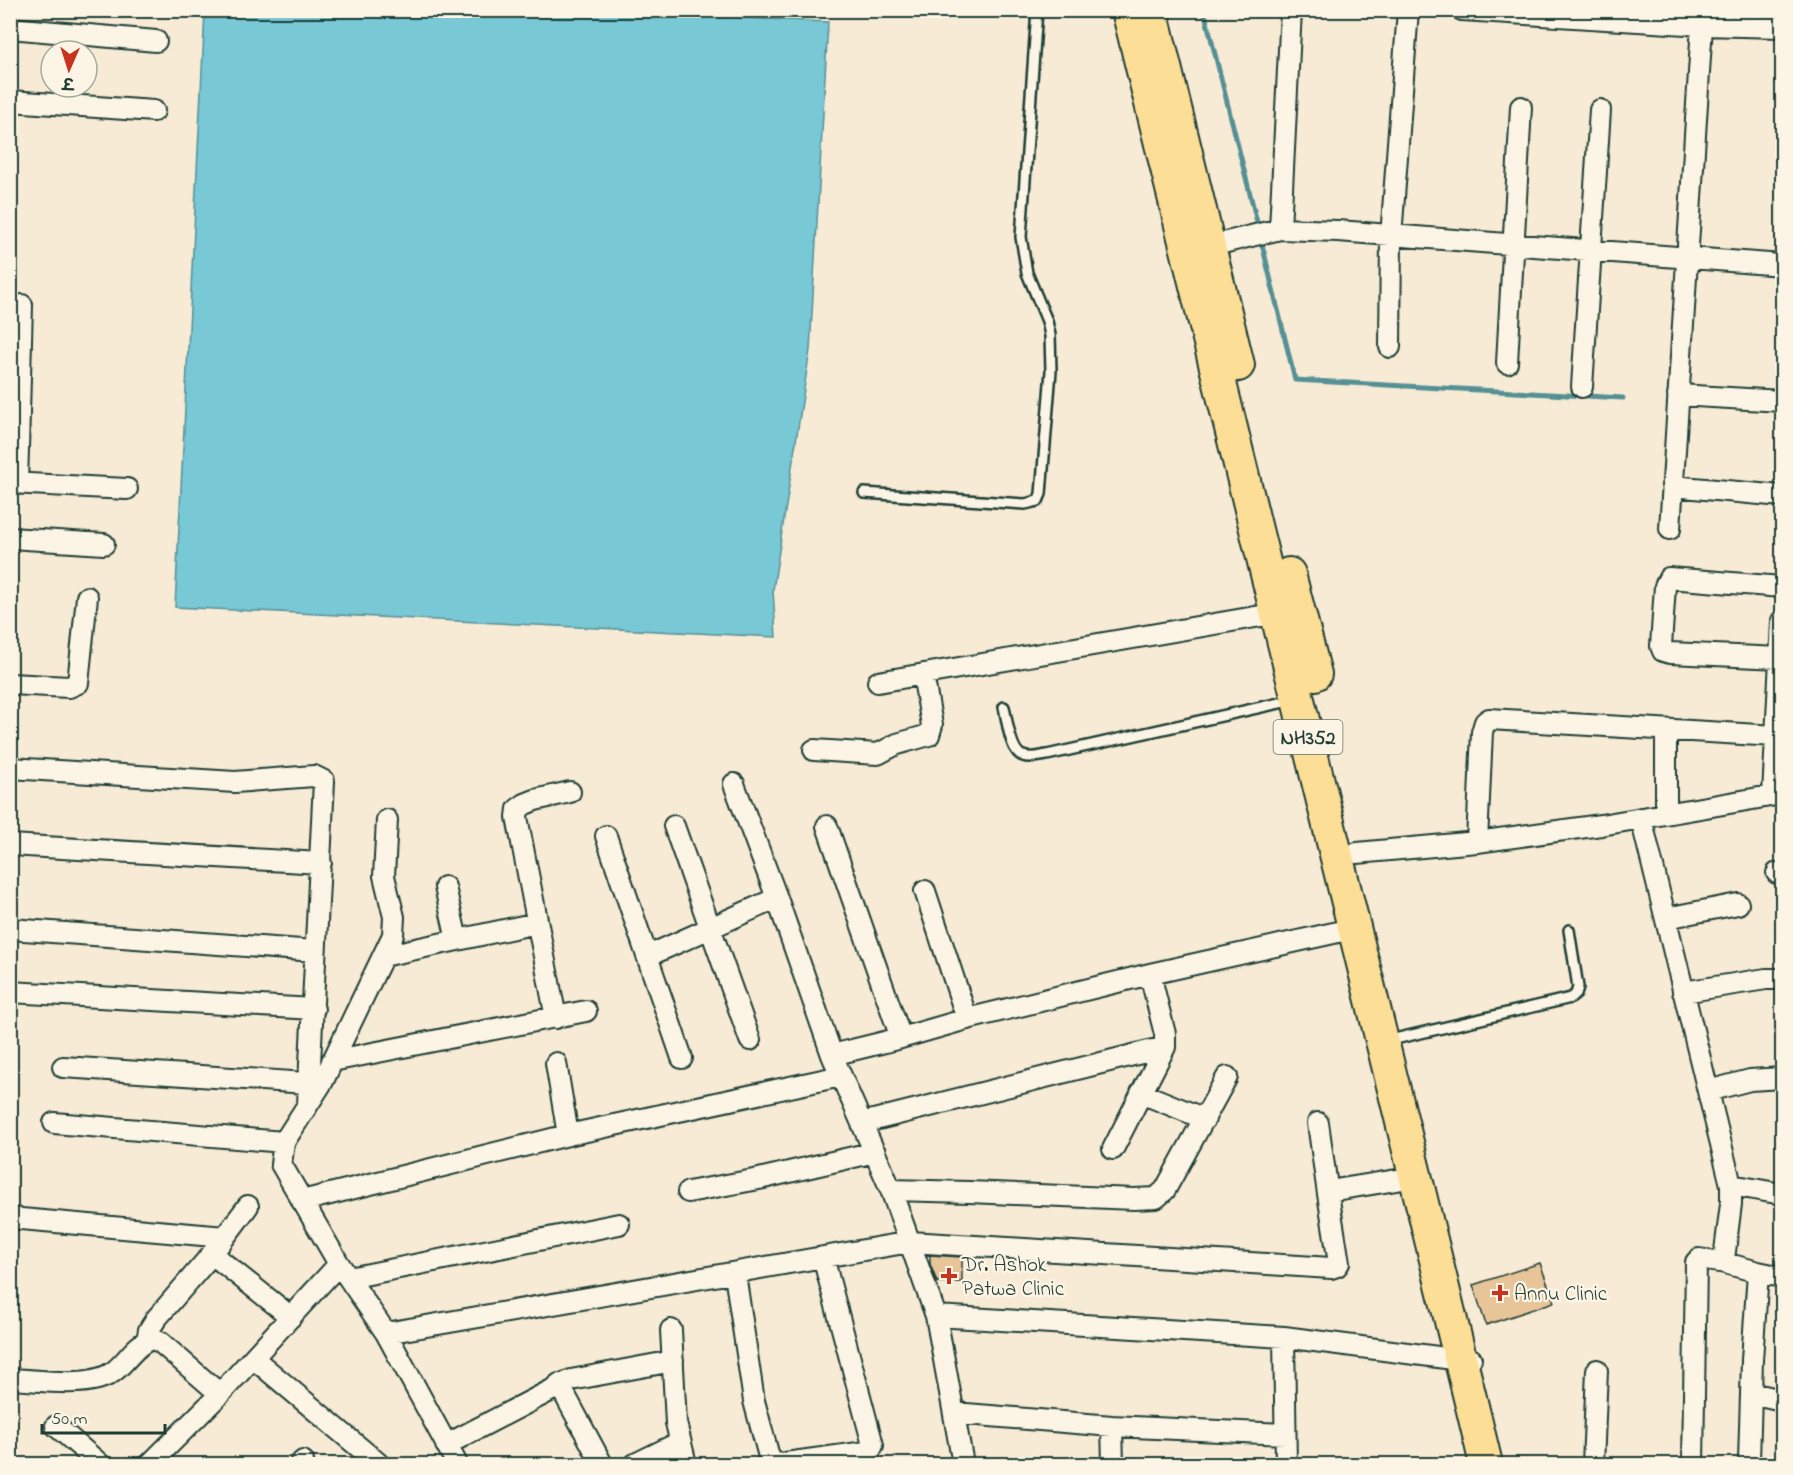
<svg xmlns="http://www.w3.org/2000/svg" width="1793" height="1475" font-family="'Indie Flower','Playpen Sans Deva',sans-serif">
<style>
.water{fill:#78c8d5;stroke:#549095;stroke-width:1.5}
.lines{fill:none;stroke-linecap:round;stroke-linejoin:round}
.stream{stroke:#549095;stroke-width:5}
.building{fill:#e8c599;stroke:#1f3d34;stroke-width:1.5}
.service-casing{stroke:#1f3d34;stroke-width:14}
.minor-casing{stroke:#1f3d34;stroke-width:24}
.trunk-casing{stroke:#1f3d34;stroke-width:36}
.service{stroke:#fcf5e5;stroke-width:9}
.minor{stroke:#fcf5e5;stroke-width:20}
.trunk{stroke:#fdde96;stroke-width:32}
.poi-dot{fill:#c8321e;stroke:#fcf5e5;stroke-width:2}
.labels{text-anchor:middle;stroke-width:4.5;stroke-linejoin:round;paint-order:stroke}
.shield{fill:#fcf5e5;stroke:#617469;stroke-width:1.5}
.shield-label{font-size:20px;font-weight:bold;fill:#1f3d34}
.poi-label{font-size:21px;fill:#1f3d34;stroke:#fcf5e5;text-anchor:start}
</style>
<rect width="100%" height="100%" fill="#f8ebd6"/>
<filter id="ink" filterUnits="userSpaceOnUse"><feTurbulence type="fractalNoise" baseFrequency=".0167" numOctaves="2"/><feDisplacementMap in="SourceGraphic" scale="12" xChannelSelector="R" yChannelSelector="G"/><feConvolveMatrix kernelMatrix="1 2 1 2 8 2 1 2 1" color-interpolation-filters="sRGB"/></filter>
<g filter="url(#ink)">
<path class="water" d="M602,11L828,22L810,350L773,590L776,637L175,607L205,11Z"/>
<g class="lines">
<path class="stream" d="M1204,10L1259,230
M1262,244L1295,380L1623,398"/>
</g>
<path class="building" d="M930,1255L962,1257V1282H937L930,1264Z
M1540,1263L1554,1302L1486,1325L1473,1285Z"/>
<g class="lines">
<defs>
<path id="service" d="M864,493L1025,504L1038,501L1041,494L1051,371L1050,335L1047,321L1027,273L1021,237L1037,10
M1004,707C1007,719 1010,752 1023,756C1030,759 1040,756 1047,755L1293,700
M1399,1038L1571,998L1576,994L1578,987L1569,930"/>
<path id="minor" d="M1462,10L1702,25L1782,27
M10,28L156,41
M10,101L154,111
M1280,229L1291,10
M1198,249L1280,229L1338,231L1782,265
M1390,347L1391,237L1408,10
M1507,363L1521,107
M1582,387L1600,110
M1678,395L1782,401
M10,483L127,489
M17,484L22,305
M1672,486L1782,496
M1670,529L1702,25
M10,538L104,544
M1780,658L1670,653L1663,651L1661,646L1665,586L1669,578L1782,587
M878,682L1278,613
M10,684L69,687L78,683L87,597
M814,750L878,754L897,744L929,735L932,725L923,674
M10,768L235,782L314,776L324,781L308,1104
M734,784L777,898L832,1055L891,1190L936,1316L963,1464
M1773,795L1782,621
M1666,813V730
M1641,818L1731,1185V1204L1724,1259L1719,1262L1699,1259L1696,1262L1693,1464
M387,820L384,876L394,917L393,935L323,1081L284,1142L281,1164L339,1264L386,1333L457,1464
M674,826L750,1040
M827,826L901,1038
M606,836L682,1058
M1477,842L1482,732L1485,722L1489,719L1776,736
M10,845L321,863
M1357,853L1477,842L1601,825L1782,794
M1777,873L1782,874
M445,887L457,940
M925,891L967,1019
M1666,918L1738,904
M10,929L315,951
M383,956L537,923
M648,956L777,898
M10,992L314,1009
M1683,992L1766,979H1782
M556,1018L517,817L518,809L525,804L535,800L570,792
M832,1055L901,1038L967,1019L1150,974L1356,928
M332,1061L586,1011
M556,1063L568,1135
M63,1067L307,1083
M1708,1091L1750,1080L1782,1078
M1141,1093L1205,1119
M54,1123L284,1142
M862,1123L1165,1047
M1318,1123L1328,1194
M1113,1149L1165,1047V1034L1150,974
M1731,1185L1782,1194
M891,1190L969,1192L1134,1199L1156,1198L1165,1190L1227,1077
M688,1192L759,1179L875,1152
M302,1201L568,1135L841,1076
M10,1218L225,1237
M212,1254L291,1317
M1721,1262L1758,1272L1782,1277
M735,1274L754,1401L771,1464
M349,1278L619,1224
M936,1316L1284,1337L1461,1360L1471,1359
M671,1330L676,1423L686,1464
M386,1333L910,1242L1331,1268L1337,1266L1339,1263L1328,1194L1335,1190L1415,1177
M1284,1337L1286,1464
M147,1340L149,1330L156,1319L212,1254L248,1206
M253,1358L379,1464
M10,1379C38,1380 90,1389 113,1372C126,1363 136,1343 152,1339L160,1342L220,1394
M559,1384L602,1464
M1751,1393L1782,1400
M954,1413L1112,1426L1285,1434
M56,1426L100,1464
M1112,1426L1113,1464
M446,1445L571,1380L673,1361
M1749,1461L1752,1360L1758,1272
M150,1464L220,1394L339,1264
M300,1464L303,1461
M635,1464L680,1442
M778,1464L866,1452L871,1449L873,1445L823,1257
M1593,1464L1597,1370"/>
<path id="trunk" d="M1128,10C1248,495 1369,979 1486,1464
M1151,10L1238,365
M1289,574L1315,674"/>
</defs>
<use href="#service" class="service-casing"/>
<use href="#minor" class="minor-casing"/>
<use href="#trunk" class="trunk-casing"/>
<use href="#service" class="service"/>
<use href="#minor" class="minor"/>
<use href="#trunk" class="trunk"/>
</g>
</g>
<g class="poi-dot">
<path d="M946 1267h6v6h6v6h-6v6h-6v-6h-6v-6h6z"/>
<path d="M1497 1284h6v6h6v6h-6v6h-6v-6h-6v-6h6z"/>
</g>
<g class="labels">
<rect class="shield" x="1273.5" y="720" width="69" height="34" rx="4.5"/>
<g class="shield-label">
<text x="1308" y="744">NH352</text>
</g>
<g class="poi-label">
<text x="962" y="1271">Dr. Ashok<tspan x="962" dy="24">Patwa Clinic</tspan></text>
<text x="1514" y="1300">Annu Clinic</text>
</g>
</g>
<rect width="1793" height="1475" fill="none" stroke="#fcf5e5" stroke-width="36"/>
<rect x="18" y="18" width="1757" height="1439" fill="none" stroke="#1f3d34" stroke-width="2" filter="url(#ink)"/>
<g transform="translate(69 69) rotate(183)"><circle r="28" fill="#fcf5e5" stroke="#a4ab9e" stroke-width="1.5"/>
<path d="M0-4.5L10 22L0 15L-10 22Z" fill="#c8321e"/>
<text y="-9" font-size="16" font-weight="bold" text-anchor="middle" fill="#1f3d34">उ</text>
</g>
<path d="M42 1424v9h123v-9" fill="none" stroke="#1f3d34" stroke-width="3"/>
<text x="51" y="1424" font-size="18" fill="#1f3d34" stroke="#fcf5e5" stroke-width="4.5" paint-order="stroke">50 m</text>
</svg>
